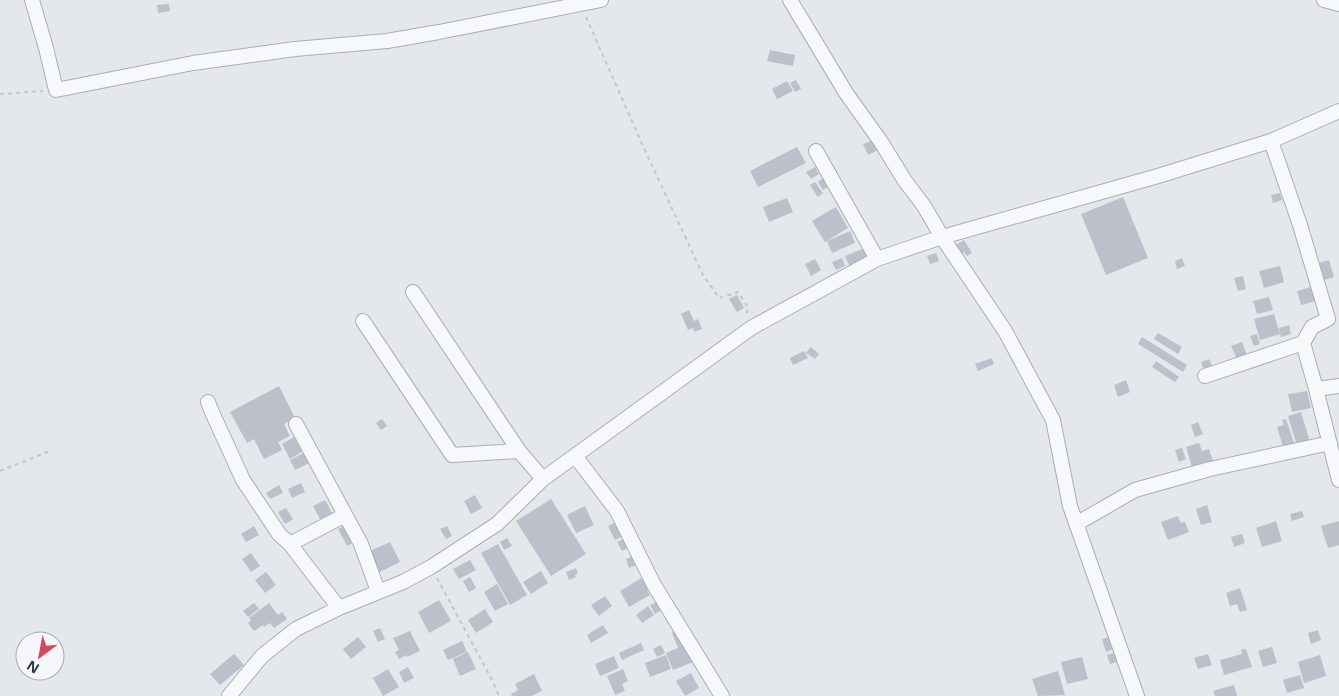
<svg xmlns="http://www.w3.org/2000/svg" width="1339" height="696" font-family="'Open Sans',sans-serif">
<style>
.building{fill:#bbc0ca}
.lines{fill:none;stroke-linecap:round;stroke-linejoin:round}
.minor-casing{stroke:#a9aeb7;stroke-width:16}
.path{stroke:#c2c5cb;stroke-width:2;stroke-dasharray:4 4;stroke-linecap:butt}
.minor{stroke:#f7f8fa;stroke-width:14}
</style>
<rect width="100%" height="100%" fill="#e4e7ec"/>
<path class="building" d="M169,4L170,11L158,13L157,5Z
M770,50L795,55L793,66L767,61Z
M796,80L801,89L795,92L790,83Z
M787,81L793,91L777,99L772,89Z
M873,140L878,150L868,155L863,144Z
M797,147L806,163L758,187L750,171Z
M815,167L819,174L811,179L806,172Z
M826,176L831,185L823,190L818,182Z
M815,182L823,193L818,197L810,185Z
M1280,193L1282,200L1273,203L1271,195Z
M1123,197L1148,258L1106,275L1081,214Z
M787,198L793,212L769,222L763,207Z
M836,207L848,228L825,242L812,221Z
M850,231L855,243L832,253L827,241Z
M964,240L972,253L967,256L964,252L961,254L956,245Z
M865,248L869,259L850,267L845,256Z
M936,253L939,261L930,264L927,256Z
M842,258L845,266L836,270L832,262Z
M1182,258L1185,266L1177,269L1175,261Z
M815,259L821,270L811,276L805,264Z
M1329,260L1334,277L1324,280L1319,263Z
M1280,266L1284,282L1264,288L1259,271Z
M1243,276L1246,289L1238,291L1234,278Z
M1311,287L1315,301L1301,305L1297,291Z
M737,295L744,308L737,312L729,299Z
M1269,297L1273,310L1257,314L1253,301Z
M689,310L694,321L698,319L702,329L694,332L693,328L688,330L681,314Z
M1274,314L1280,334L1260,340L1254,319Z
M1289,325L1291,334L1281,337L1279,328Z
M1158,333L1182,347L1178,354L1154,339Z
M1257,334L1260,344L1254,346L1250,336Z
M1142,337L1187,365L1183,372L1138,344Z
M1242,342L1247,355L1237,359L1231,346Z
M811,347L819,354L815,359L806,353Z
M804,351L808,358L793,365L790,358Z
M992,358L994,364L978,371L975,364Z
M1209,359L1214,370L1205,373L1201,362Z
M1156,361L1179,377L1175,382L1152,367Z
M1126,380L1130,392L1118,397L1114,385Z
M279,386L295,418L284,424L290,436L278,442L282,450L264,459L254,439L247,443L230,412Z
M1307,391L1311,408L1292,412L1288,394Z
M1301,412L1310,442L1297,446L1288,416Z
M382,419L387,426L381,430L376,423Z
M1286,419L1295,446L1284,450L1277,427L1284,425L1282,420Z
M1198,422L1203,434L1195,437L1191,425Z
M294,437L302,452L290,459L282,444Z
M1199,443L1202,451L1209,449L1213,461L1192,467L1186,447Z
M1182,448L1186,459L1179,462L1175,450Z
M304,453L309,463L295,470L290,460Z
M301,483L305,492L292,498L288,489Z
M279,485L283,493L270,499L266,493Z
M475,495L482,508L471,514L464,501Z
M551,499L586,554L551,576L516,521Z
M325,500L332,513L320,519L313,506Z
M1207,505L1212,522L1201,525L1196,509Z
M585,506L594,525L576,533L567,515Z
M286,508L293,519L285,524L278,512Z
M1302,511L1304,517L1292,521L1290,514Z
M1178,516L1181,523L1185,522L1189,532L1168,540L1161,522Z
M1276,521L1282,541L1262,547L1256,528Z
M1339,521V545L1328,548L1321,526Z
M616,522L623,536L615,540L608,526Z
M347,524L356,541L347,546L338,529Z
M254,526L259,535L246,542L241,534Z
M447,526L452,536L446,539L440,529Z
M1242,534L1245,543L1234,547L1231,537Z
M507,538L512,546L504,550L500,542Z
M625,538L630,547L622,551L617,542Z
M390,542L400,562L378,573L368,552Z
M498,544L527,595L510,605L481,553Z
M251,553L260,566L251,572L242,559Z
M635,555L639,564L629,568L626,559Z
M470,560L476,570L459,579L453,569Z
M576,568L578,573L575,575L576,577L569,580L566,572Z
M541,571L548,583L531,594L523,582Z
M266,572L276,585L265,593L255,580Z
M645,576L652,588L647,591L650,595L629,607L620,591Z
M470,577L476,588L469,592L463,581Z
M497,584L508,604L495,611L484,592Z
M1240,588L1247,610L1240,612L1237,604L1230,606L1226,593Z
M605,596L612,606L599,616L591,605Z
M439,600L451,621L429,633L418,612Z
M656,602L661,610L655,614L650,605Z
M254,603L259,609L248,617L243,611Z
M269,603L278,615L282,612L287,619L274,628L270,623L264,627L263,625L254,631L248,623L251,620L249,618Z
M648,606L654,615L642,623L636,615Z
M485,609L493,622L476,633L468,620Z
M603,625L608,633L591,643L587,635Z
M380,628L385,639L378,642L373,631Z
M678,629L693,662L673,670L666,653L678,648L672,633Z
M1318,630L1321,640L1311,644L1308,633Z
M410,631L420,651L407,657V655L399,659L395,652L399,650L393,638Z
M358,637L366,647L351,659L343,649Z
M1109,637L1113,649L1106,652L1102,639Z
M462,641L467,652L448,660L443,650Z
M641,643L644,650L622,660L619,653Z
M661,645L665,653L657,657L653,649Z
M1272,647L1277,663L1263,667L1258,651Z
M1246,649L1252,667L1224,675L1220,660L1242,654L1241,650Z
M468,652L476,669L460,676L453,659Z
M1115,653L1118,662L1110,664L1107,655Z
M234,654L244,665L220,685L210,674Z
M1208,654L1212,665L1198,669L1194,658Z
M666,655L671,669L650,677L645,663Z
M1320,655L1326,676L1304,683L1298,662Z
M614,656L619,668L600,676L595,664Z
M1082,657L1088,679L1067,684L1061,662Z
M408,667L414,678L404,683L399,672Z
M388,669L399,687L383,696L373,678Z
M623,669L628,681L622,684L625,691L615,695L607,676Z
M1058,671L1065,695L1038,696L1032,679Z
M691,673L699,688L685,696L676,681Z
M534,674L542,691L531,696H512L511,694L518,690L515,684Z
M1300,675L1304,688L1287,693L1283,680Z
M1234,685L1237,696H1215L1213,691Z"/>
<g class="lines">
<defs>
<path id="minor" d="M32,0L46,48L56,90L193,63L295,49L387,41L439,32L601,0
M790,0L846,93L881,142L905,181L924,206L942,237L1005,331L1053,420L1070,506L1137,696
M1324,0L1339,4
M1271,141L1300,225L1328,319L1312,327L1303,343L1316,389L1339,480
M816,151L877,259
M413,292L519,451L543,479
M363,321L452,455L519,451
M1205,376L1303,343
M1316,389L1339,386
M208,402L211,410L243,480L279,534L290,544L339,608
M296,424L361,544L378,591
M575,456L617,511L654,585L722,696
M1076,524L1135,490L1210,469L1330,443
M290,544L345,515
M229,696L262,656L296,629L339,608L403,582L431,567L497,524L543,479L751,328L877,259L942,237L1158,176L1271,141L1339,111"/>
</defs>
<use href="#minor" class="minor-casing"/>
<path class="path" d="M586,17L642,144L703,275L719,298L738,292L748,307L746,315
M0,94L43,91
M0,471L50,451
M437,578L491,678L499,696"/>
<use href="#minor" class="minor"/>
</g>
<g transform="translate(40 656) rotate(212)"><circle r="24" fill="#f4f6f9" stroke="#a4a8b1"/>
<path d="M0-4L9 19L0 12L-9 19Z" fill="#d1495b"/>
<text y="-8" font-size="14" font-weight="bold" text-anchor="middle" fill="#2b3445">N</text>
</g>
</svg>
